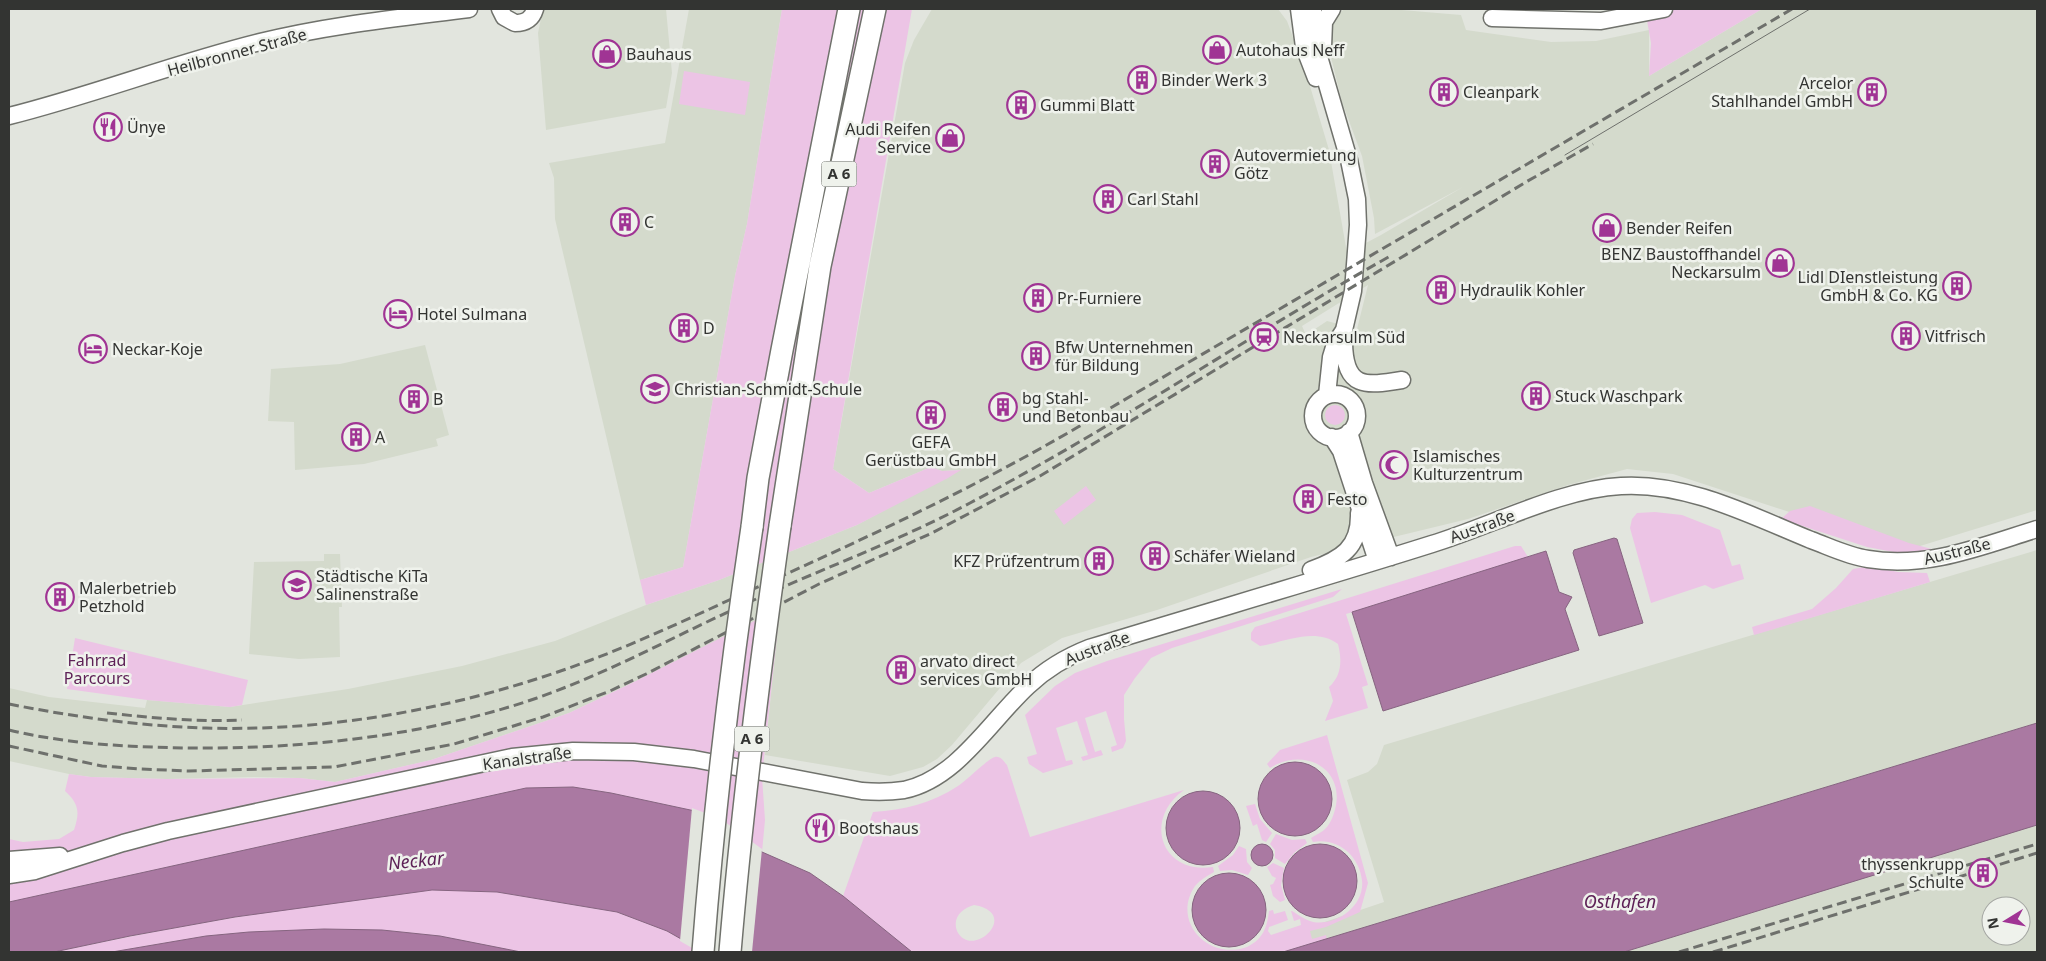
<svg xmlns="http://www.w3.org/2000/svg" width="2046" height="961" font-family="'Noto Sans',sans-serif">
<style>
.built{fill:#d4dacc;fill-rule:evenodd}
.green{fill:#ecc4e5;fill-rule:evenodd}
.water{fill:#aa79a2;stroke:#866480}
.pier{fill:#e2e5de}
.lines{fill:none;stroke-linecap:round;stroke-linejoin:round}
.secondary-casing{stroke:#70726c;stroke-width:19}
.highway-casing{stroke:#70726c;stroke-width:24}
.secondary{stroke:#fff;stroke-width:16}
.highway{stroke:#fff;stroke-width:21}
.tram{stroke:#6e706c;stroke-width:1}
.rail{stroke:#6e706c;stroke-width:3;stroke-dasharray:10 5;stroke-linecap:butt}
.highway-bridge-casing{stroke:#70726c;stroke-width:24;stroke-linecap:butt}
.highway-bridge{stroke:#fff;stroke-width:21}
.labels{text-anchor:middle;stroke-width:5;stroke-linejoin:round;paint-order:stroke}
.shield{fill:#eff2ec;stroke:#6b6d6a;stroke-width:1}
.shield-label{font-size:15px;font-weight:bold;fill:#333432}
.poi-label{font-size:16px;fill:#333432;stroke:#eff2ec;text-anchor:start}
.street-label{font-size:16px;fill:#333432;stroke:#eff2ec}
.park-label{font-size:16px;fill:#5e2157;stroke:#eff2ec}
.water-label{font-size:18px;font-style:italic;fill:#5e2157;stroke:#eff2ec}
</style>
<rect width="100%" height="100%" fill="#e2e5de"/>
<path class="built" d="M543,9H666L672,73L666,108L546,130L538,33Z
M689,9H782L747,224L735,276L683,567L640,580L555,219L554,178L549,163L665,143Z
M932,9H1278L1287,21L1307,76L1329,150L1347,253L1381,235L1463,187L1375,234L1374,218L1362,156L1342,102L1329,49L1328,33L1335,15L1345,9H1390L1461,15L1466,30L1551,42L1596,41L1649,30V76L1762,9H2037V510L1920,546H1893L1673,474L1627,469L1568,485L1468,519L1311,557L1157,610L1062,638L1021,663L952,745L937,759L923,767L890,776L765,755L779,613L569,713L431,760L335,782L300,778L254,777L167,779L91,777L69,774L9,761V688L49,697L145,708L147,700L230,707L348,689L462,666L555,641L646,605L719,580L857,525L959,470L942,471L931,467L869,493L833,469L905,63L914,40ZM1368,285L1357,329L1327,321L1306,335L1302,326Z
M425,345L449,435L436,439L438,446L364,464L295,470L294,422L268,421L271,369L340,364Z
M2037,550V723L1311,944L1307,928L1384,902L1347,780L1368,772L1377,764L1384,745Z
M324,554H340L342,607H339L340,657L299,659L249,654L254,562L324,561Z
M2037,825V952H1624ZM1991,906H2021V936H1991Z"/>
<path class="green" d="M782,9H912L833,469L869,493L931,467L942,471L961,470L948,478L857,525L719,580L646,605L640,580L683,567L735,276L747,224Z
M1645,9H1762L1649,76L1651,43Z
M684,71L750,82L745,115L679,104Z
M1325 415a10 10 0 1 1 20 0a10 10 0 1 1-20 0Z
M1086,486L1096,500L1064,525L1054,511Z
M1810,506L1909,543L1939,551L1899,553L1867,547L1781,519L1790,511Z
M1655,512L1682,515L1720,530L1732,566L1740,564L1744,579L1713,589L1705,585L1651,603L1630,528L1632,519L1637,513Z
M1515,546H1521L1528,557L1346,614L1368,685L1362,687L1368,708L1325,721L1333,701L1329,687C1342,675 1342,660 1338,644C1315,627 1285,642 1260,646L1251,640V633L1255,627Z
M1870,566L1898,572L1927,573L1930,582L1754,635L1752,627L1812,609L1836,588L1853,569Z
M1342,589L1333,597L1172,648L1151,658L1135,678L1124,695V719L1126,741L1123,748L1112,752L1111,747L1117,745L1106,711L1085,718L1095,752L1101,750L1103,755L1083,761L1081,757L1088,755L1077,721L1056,728L1066,761L1072,760L1073,764L1043,773L1029,764L1027,757L1037,754L1025,715L1055,686L1075,673L1107,661Z
M780,608L762,777L765,820L762,852L695,811L611,793L573,787L526,788L9,902V839L23,842L59,839L74,830C80,812 79,804 65,791L69,774L91,777L167,779L300,778L335,782L431,760L569,713L630,684Z
M75,638L248,680L242,705L230,707L147,700L67,689Z
M1327,735L1368,883L1360,912L1326,927L1310,931L1312,939L1326,935L1327,939L1283,952H912L843,896L873,812C904,810 932,803 958,786C966,781 990,757 995,757C1001,756 1003,761 1007,765L1030,837L1184,790C1142,820 1162,875 1213,867L1214,872C1207,876 1200,880 1195,886C1171,921 1208,961 1247,947C1263,939 1267,928 1269,911L1273,910L1274,914L1285,911L1288,920L1269,927L1268,931L1271,935L1301,925L1300,919L1294,921L1291,911H1292C1299,915 1305,920 1313,922C1337,926 1365,906 1362,880C1359,855 1337,837 1313,842L1311,838C1315,835 1321,833 1324,830C1329,826 1332,819 1334,813C1348,771 1306,745 1270,768L1267,764L1280,750ZM974,905C1022,913 972,961 957,931C952,918 962,908 974,905Z
M1255,804L1260,819L1272,833L1266,842L1262,840L1257,824L1253,826L1246,806Z
M1276,834L1292,840L1305,839L1307,843L1294,853L1285,864L1275,858V850L1270,844Z
M1239,846L1246,849L1247,862L1252,868L1248,875L1232,870L1220,871L1218,866L1233,855Z
M1273,863L1284,868L1281,885L1285,900L1280,902L1273,896L1270,885L1273,884L1276,878L1272,876L1267,867Z
M432,890L497,892L617,912L667,931L704,952H521L440,936L382,930L324,929L249,932L206,936L112,952H54C179,926 305,903 432,890Z"/>
<path class="water" d="M1614,538L1617,539L1643,623L1599,636L1573,553L1574,550Z
M1546,551L1559,592L1572,597L1565,609L1579,650L1383,711L1352,612Z
M2037,723V825L1624,952H1283Z
M1258 799a37 37 0 1 1 74 0a37 37 0 1 1-74 0Z
M573,787L611,793L695,811L720,821L762,852L810,873L843,896L912,952H704L667,931L617,912L497,892L432,890L235,917L130,936L54,952H9V902L526,788Z
M1166 828a37 37 0 1 1 74 0a37 37 0 1 1-74 0Z
M1251 855a11 11 0 1 1 22 0a11 11 0 1 1-22 0Z
M1283 881a37 37 0 1 1 74 0a37 37 0 1 1-74 0Z
M1192 910a37 37 0 1 1 74 0a37 37 0 1 1-74 0Z
M324,929L382,930L440,936L521,952H112L206,936L249,932Z"/>
<path class="pier" d="M692,808L721,819L762,849L752,952H699L680,941Z"/>
<g class="lines">
<defs>
<path id="secondary" d="M500,9L504,17L515,23C526,23 532,19 535,9
M1299,9L1304,47L1316,78
M1313,9V29L1315,43L1349,160L1357,199L1358,225L1353,291L1344,330L1335,344L1331,357L1327,395
M1492,18L1601,21L1664,9
M1323,47L1324,22L1332,9
M9,116C93,95 175,63 260,42C329,25 399,18 469,9
M1344,343C1345,389 1365,386 1402,380
M1313 416a22 22 0 1 1 44 0a22 22 0 1 1-44 0Z
M1349,432L1364,483L1391,557
M1332,437L1341,451L1377,561
M1311,570C1341,559 1360,548 1359,513
M9,860L60,856
M9,875L35,871L123,843L168,831L512,757L573,751L634,752L694,759L862,791C876,792 890,792 904,790C957,779 991,720 1028,686C1046,669 1066,657 1089,648C1203,613 1318,580 1432,544C1491,526 1561,489 1621,486C1687,482 1752,516 1811,540C1830,547 1848,556 1868,559C1927,569 1982,546 2037,529"/>
<path id="highway" d="M780,526L820,266L875,9
M752,527L758,478L782,350L849,9"/>
</defs>
<use href="#secondary" class="secondary-casing"/>
<use href="#highway" class="highway-casing"/>
<use href="#secondary" class="secondary"/>
<use href="#highway" class="highway"/>
<path class="tram" d="M1565,155L1810,9"/>
<path class="rail" d="M9,704C74,717 140,726 206,728C336,732 469,706 591,660C652,637 713,607 773,580C877,533 979,485 1078,427L1792,9
M107,713C152,718 197,722 242,720
M9,730C67,744 128,747 188,748C306,749 426,736 537,698C608,673 675,636 743,605C818,570 897,542 970,503C1114,427 1250,335 1392,255
M9,746L102,766L141,769L189,771L334,767L454,744L543,717L610,691L646,674L819,584L932,533L1040,476L1526,182L1593,144
M1679,952L2037,844
M1713,952L2037,853"/>
<defs>
<path id="highway-bridge" d="M703,952C714,810 731,668 752,527
M730,952C742,810 760,667 780,526"/>
</defs>
<use href="#highway-bridge" class="highway-bridge-casing"/>
<use href="#highway-bridge" class="highway-bridge"/>
</g>
<defs>
<symbol id="shop-ring" viewBox="-11 -11 22 22"><circle r="9.5" fill="#eff2ec" stroke="#a03494" stroke-width="1.5"/><path d="M-5-2.5h2.3a2.7 3.5 0 0 1 5.4 0H5L5.5 6h-11ZM-1.5-2.5h3a1.5 2.3 0 0 0-3 0Z" fill="#a03494"/></symbol>
<symbol id="building-ring" viewBox="-11 -11 22 22"><circle r="9.5" fill="#eff2ec" stroke="#a03494" stroke-width="1.5"/><path d="M-4-6H4V6H1V3H-1V6H-4ZM-2.5-4.3h1.7v1.8h-1.7ZM.8-4.3h1.7v1.8H.8ZM-2.5-1h1.7V.8h-1.7ZM.8-1h1.7V.8H.8Z" fill="#a03494"/></symbol>
<symbol id="restaurant-ring" viewBox="-11 -11 22 22"><circle r="9.5" fill="#eff2ec" stroke="#a03494" stroke-width="1.5"/><path d="M-5-6h1v4h1v-4h1v4h1v-4h1v5L-1.5 .5V6h-2V.5L-5-1ZM5-6V6H3V1.5H1.5Q1.5-4 5-6Z" fill="#a03494"/></symbol>
<symbol id="hotel-ring" viewBox="-11 -11 22 22"><circle r="9.5" fill="#eff2ec" stroke="#a03494" stroke-width="1.5"/><path d="M-6-4.5h1.5V1H6V5H4.5V3h-9V5H-6ZM-4 0a1.8 1.8 0 1 1 3.6 0ZM.5 0V-2.5h3Q6-2.5 6 0Z" fill="#a03494"/></symbol>
<symbol id="station-ring" viewBox="-11 -11 22 22"><circle r="9.5" fill="#eff2ec" stroke="#a03494" stroke-width="1.5"/><path d="M-3-6H3Q5-6 5-4V2Q5 4 3 4L4.5 6H3L1.5 4h-3L-3 6H-4.5L-3 4Q-5 4-5 2V-4Q-5-6-3-6ZM-3.5-4v3h7v-3ZM-3.5 1v1.5H-2V1ZM2 1v1.5H3.5V1Z" fill="#a03494"/></symbol>
<symbol id="school-ring" viewBox="-11 -11 22 22"><circle r="9.5" fill="#eff2ec" stroke="#a03494" stroke-width="1.5"/><path d="M0-5L7-2L0 1L-7-2ZM-4 1L0 2.5L4 1V4Q0 6-4 4Z" fill="#a03494"/></symbol>
<symbol id="mosque-ring" viewBox="-11 -11 22 22"><circle r="9.5" fill="#eff2ec" stroke="#a03494" stroke-width="1.5"/><path d="M3.5-4.9A6 6 0 1 0 3.5 4.9A5 5 0 1 1 3.5-4.9Z" fill="#a03494"/></symbol>
</defs>
<g fill-rule="evenodd">
<use href="#shop-ring" x="1201" y="34" width="32" height="32"/>
<use href="#shop-ring" x="591" y="38" width="32" height="32"/>
<use href="#building-ring" x="1126" y="64" width="32" height="32"/>
<use href="#building-ring" x="1428" y="76" width="32" height="32"/>
<use href="#building-ring" x="1856" y="76" width="32" height="32"/>
<use href="#building-ring" x="1005" y="89" width="32" height="32"/>
<use href="#restaurant-ring" x="92" y="111" width="32" height="32"/>
<use href="#shop-ring" x="934" y="122" width="32" height="32"/>
<use href="#building-ring" x="1199" y="148" width="32" height="32"/>
<use href="#building-ring" x="1092" y="183" width="32" height="32"/>
<use href="#building-ring" x="609" y="206" width="32" height="32"/>
<use href="#shop-ring" x="1591" y="212" width="32" height="32"/>
<use href="#shop-ring" x="1764" y="247" width="32" height="32"/>
<use href="#building-ring" x="1941" y="270" width="32" height="32"/>
<use href="#building-ring" x="1425" y="274" width="32" height="32"/>
<use href="#building-ring" x="1022" y="282" width="32" height="32"/>
<use href="#hotel-ring" x="382" y="298" width="32" height="32"/>
<use href="#building-ring" x="668" y="312" width="32" height="32"/>
<use href="#building-ring" x="1890" y="320" width="32" height="32"/>
<use href="#station-ring" x="1248" y="321" width="32" height="32"/>
<use href="#hotel-ring" x="77" y="333" width="32" height="32"/>
<use href="#building-ring" x="1020" y="340" width="32" height="32"/>
<use href="#school-ring" x="639" y="373" width="32" height="32"/>
<use href="#building-ring" x="1520" y="380" width="32" height="32"/>
<use href="#building-ring" x="398" y="383" width="32" height="32"/>
<use href="#building-ring" x="987" y="391" width="32" height="32"/>
<use href="#building-ring" x="915" y="399" width="32" height="32"/>
<use href="#building-ring" x="340" y="421" width="32" height="32"/>
<use href="#mosque-ring" x="1378" y="449" width="32" height="32"/>
<use href="#building-ring" x="1292" y="483" width="32" height="32"/>
<use href="#building-ring" x="1139" y="540" width="32" height="32"/>
<use href="#building-ring" x="1083" y="545" width="32" height="32"/>
<use href="#school-ring" x="281" y="569" width="32" height="32"/>
<use href="#building-ring" x="44" y="581" width="32" height="32"/>
<use href="#building-ring" x="885" y="654" width="32" height="32"/>
<use href="#restaurant-ring" x="804" y="812" width="32" height="32"/>
<use href="#building-ring" x="1967" y="857" width="32" height="32"/>
</g>
<g class="labels">
<g class="shield">
<rect x="821.5" y="161.5" width="35" height="25" rx="4"/>
<rect x="734.5" y="726.5" width="35" height="25" rx="4"/>
</g>
<g class="shield-label">
<text x="839" y="179">A 6</text>
<text x="752" y="744">A 6</text>
</g>
<g class="poi-label">
<text x="1236" y="56">Autohaus Neff</text>
<text x="626" y="60">Bauhaus</text>
<text x="1161" y="86">Binder Werk 3</text>
<text x="1853" y="89" text-anchor="end">Arcelor<tspan x="1853" dy="18">Stahlhandel GmbH</tspan></text>
<text x="1463" y="98">Cleanpark</text>
<text x="1040" y="111">Gummi Blatt</text>
<text x="127" y="133">Ünye</text>
<text x="931" y="135" text-anchor="end">Audi Reifen<tspan x="931" dy="18">Service</tspan></text>
<text x="1234" y="161">Autovermietung<tspan x="1234" dy="18">Götz</tspan></text>
<text x="1127" y="205">Carl Stahl</text>
<text x="644" y="228">C</text>
<text x="1626" y="234">Bender Reifen</text>
<text x="1761" y="260" text-anchor="end">BENZ Baustoffhandel<tspan x="1761" dy="18">Neckarsulm</tspan></text>
<text x="1938" y="283" text-anchor="end">Lidl DIenstleistung<tspan x="1938" dy="18">GmbH &amp; Co. KG</tspan></text>
<text x="1460" y="296">Hydraulik Kohler</text>
<text x="1057" y="304">Pr-Furniere</text>
<text x="417" y="320">Hotel Sulmana</text>
<text x="703" y="334">D</text>
<text x="1925" y="342">Vitfrisch</text>
<text x="1283" y="343">Neckarsulm Süd</text>
<text x="1055" y="353">Bfw Unternehmen<tspan x="1055" dy="18">für Bildung</tspan></text>
<text x="112" y="355">Neckar-Koje</text>
<text x="674" y="395">Christian-Schmidt-Schule</text>
<text x="1555" y="402">Stuck Waschpark</text>
<text x="1022" y="404">bg Stahl-<tspan x="1022" dy="18">und Betonbau</tspan></text>
<text x="433" y="405">B</text>
<text x="375" y="443">A</text>
<text x="931" y="448" text-anchor="middle">GEFA<tspan x="931" dy="18">Gerüstbau GmbH</tspan></text>
<text x="1413" y="462">Islamisches<tspan x="1413" dy="18">Kulturzentrum</tspan></text>
<text x="1327" y="505">Festo</text>
<text x="1174" y="562">Schäfer Wieland</text>
<text x="1080" y="567" text-anchor="end">KFZ Prüfzentrum</text>
<text x="316" y="582">Städtische KiTa<tspan x="316" dy="18">Salinenstraße</tspan></text>
<text x="79" y="594">Malerbetrieb<tspan x="79" dy="18">Petzhold</tspan></text>
<text x="920" y="667">arvato direct<tspan x="920" dy="18">services GmbH</tspan></text>
<text x="839" y="834">Bootshaus</text>
<text x="1964" y="870" text-anchor="end">thyssenkrupp<tspan x="1964" dy="18">Schulte</tspan></text>
</g>
<g class="street-label">
<text transform="translate(237 52) rotate(-15)" y="6">Heilbronner Straße</text>
<text transform="translate(1482 526) rotate(-20)" y="6">Austraße</text>
<text transform="translate(1957 551) rotate(-14)" y="6">Austraße</text>
<text transform="translate(1097 648) rotate(-21)" y="6">Austraße</text>
<text transform="translate(527 758) rotate(-8)" y="6">Kanalstraße</text>
</g>
<g class="park-label">
<text x="97" y="666">Fahrrad<tspan x="97" dy="18">Parcours</tspan></text>
</g>
<g class="water-label">
<text transform="translate(416 861) rotate(-6)" y="6">Neckar</text>
<text x="1620" y="908">Osthafen</text>
</g>
</g>
<rect width="2046" height="961" fill="none" stroke="#333432" stroke-width="20"/>
<g transform="translate(2006 921) rotate(260)"><circle r="24" fill="#eff2ec" stroke="#a4a6a2"/>
<path d="M0-4L9 19L0 12L-9 19Z" fill="#a03494"/>
<text y="-8" font-size="14" font-weight="bold" text-anchor="middle" fill="#333432">N</text>
</g>
</svg>
